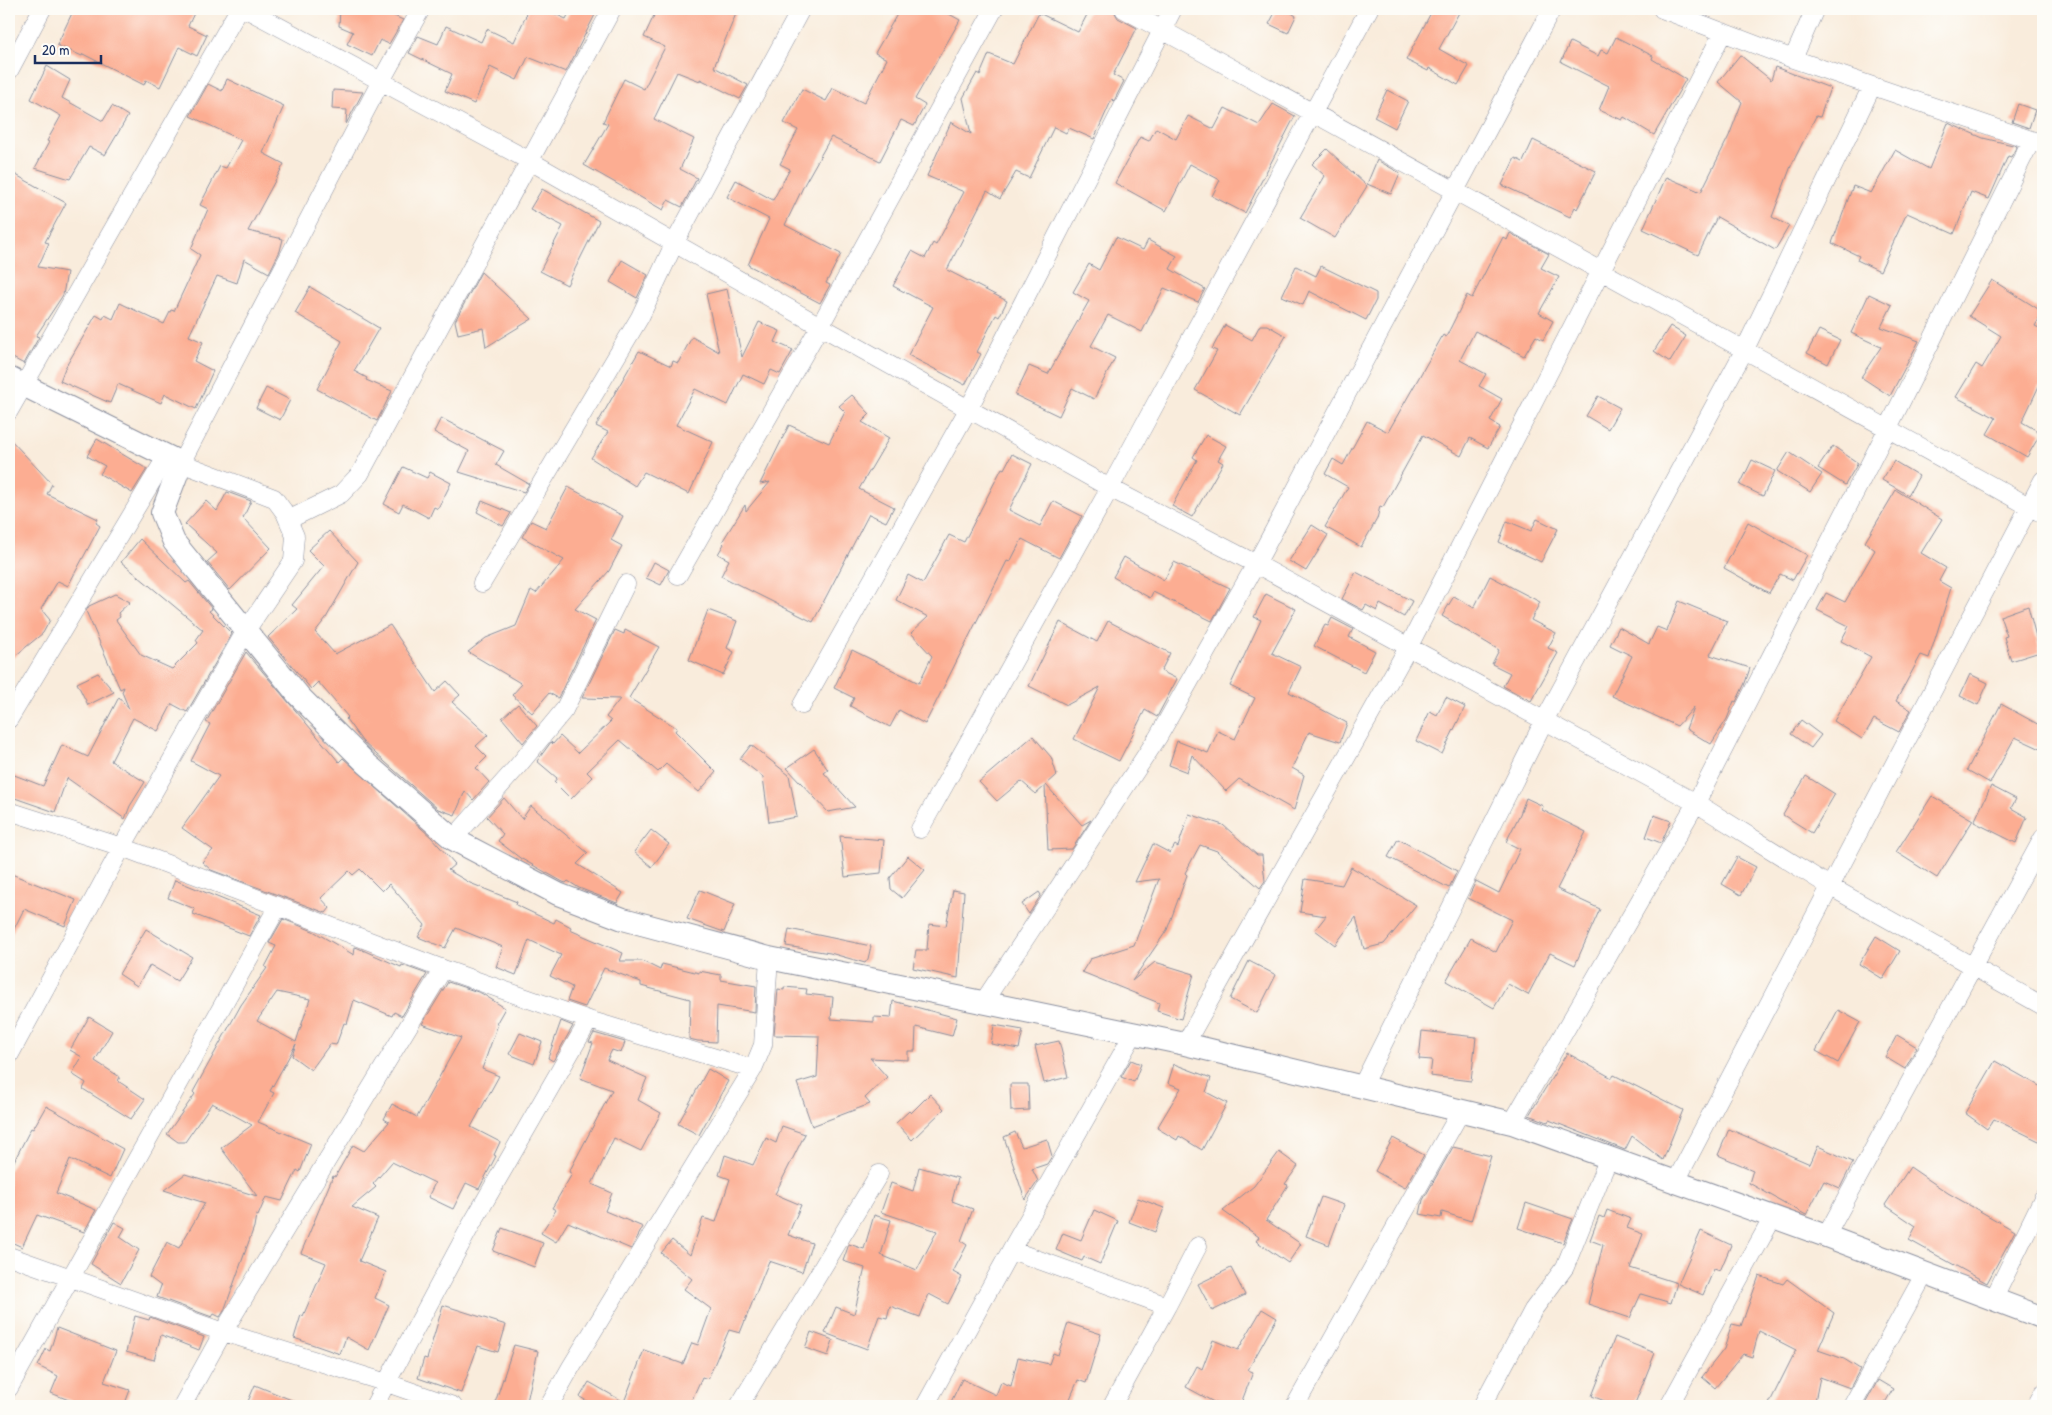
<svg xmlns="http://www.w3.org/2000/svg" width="2052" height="1415" font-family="'Patrick Hand',sans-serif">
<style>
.building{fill:#fcad92;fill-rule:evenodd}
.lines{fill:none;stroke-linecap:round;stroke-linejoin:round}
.minor-casing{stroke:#8a8e9d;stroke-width:19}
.tertiary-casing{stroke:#8a8e9d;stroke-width:24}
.minor{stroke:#fff;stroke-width:18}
.tertiary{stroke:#fff;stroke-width:22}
</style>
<rect width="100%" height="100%" fill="#fdfcf7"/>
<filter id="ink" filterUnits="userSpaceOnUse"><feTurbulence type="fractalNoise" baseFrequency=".02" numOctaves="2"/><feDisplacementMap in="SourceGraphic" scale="10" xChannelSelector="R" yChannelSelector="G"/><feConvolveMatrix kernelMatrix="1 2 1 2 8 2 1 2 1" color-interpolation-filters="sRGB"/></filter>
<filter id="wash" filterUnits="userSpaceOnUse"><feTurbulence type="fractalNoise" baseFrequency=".0096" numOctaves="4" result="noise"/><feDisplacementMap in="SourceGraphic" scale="20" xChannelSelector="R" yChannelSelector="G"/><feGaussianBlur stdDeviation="1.12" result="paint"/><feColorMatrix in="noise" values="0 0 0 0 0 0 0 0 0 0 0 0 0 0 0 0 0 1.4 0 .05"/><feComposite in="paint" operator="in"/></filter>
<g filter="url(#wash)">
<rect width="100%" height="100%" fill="#f9ecdc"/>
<g id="blocks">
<path class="building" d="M74,9H196L188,26L207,35L197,56L179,47L160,87L146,80L144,85L83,54L82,56L57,45Z
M340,9H379L403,20L389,44L380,40L372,56L347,44L353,32L339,26Z
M529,9H544L566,19L571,9H598L566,72L528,57L517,80L490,67L474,104L445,91L452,74L409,53L418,36L438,44L446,26L481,42L487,29L514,42Z
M657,9H738L714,67L748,85L740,99L700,79V81L677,72L654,119L694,139L680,169L697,178L682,207L668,200L663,210L584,165L608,124L603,122L624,79L644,89L665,47L644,37Z
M900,9H940L960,20L915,99L925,105L914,126L901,120L880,161L831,137L805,183L785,225L841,254L826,283L830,285L820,303L748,265L769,219L727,197L736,180L773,200L790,169L780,164L798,130L784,123L802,89L826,101L833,88L864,103L887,59L875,53Z
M1090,9H1113L1118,18L1137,28L1113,75L1124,81L1114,101L1112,99L1094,139L1069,128L1066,133L1054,127L1029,178L1016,172L1000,199L987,191L947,270L1007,301L999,317L996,315L977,352L981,354L965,385L908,355L933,307L893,286L912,251L925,258L933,243L936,245L964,192L927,176L951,122L971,134L963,98L977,73L980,75L989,54L1013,64L1039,13L1078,32Z
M1277,9H1286L1296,16L1288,33L1269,24Z
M1433,9H1461L1439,49L1469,66L1458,85L1429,68L1428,71L1406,60Z
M1616,37L1653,56L1652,59L1686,79L1654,135L1624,117L1622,120L1599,110L1609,86L1561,62L1570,42L1598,56L1601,50L1608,53Z
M1740,55L1771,80L1775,67L1830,88L1820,117L1816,116L1791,166L1772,217L1789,226L1775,250L1717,217L1698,255L1643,229L1666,177L1701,192L1729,136L1742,102L1718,82Z
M47,66L70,80L62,98L103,121L112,106L128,116L105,155L89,147L70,179L35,168L49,142L47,141L61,116L31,99Z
M227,79L284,106L263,153L284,164L248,231L283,239L280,251L269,273L244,259L237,283L217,276L189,336L203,342L194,361L213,371L196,409L165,394L161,403L118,384L110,403L60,381L65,368L96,315L103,319L105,315L113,319L120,303L164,324L171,310L174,311L200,255L191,249L208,209L200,205L220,166L226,168L241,140L190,116L208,84L222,91Z
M333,90L363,92L346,124L347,110L332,109Z
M1387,90L1408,101L1395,128L1374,117Z
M1273,104L1295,116L1245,213L1212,196L1220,180L1190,164L1166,211L1115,183L1140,137L1149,141L1156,128L1176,139L1188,116L1214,129L1225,108L1259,125Z
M2018,104L2035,110L2029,128L2012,122Z
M1948,123L1983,138L2017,146L2011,157L2008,156L1989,199L1971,192L1954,234L1907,213L1880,271L1857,260L1859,256L1832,243L1853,186L1871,193L1895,150L1929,169Z
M1533,140L1596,171L1577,209L1575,207L1570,217L1502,185L1515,158L1523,162Z
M1327,149L1367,186L1335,238L1300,218L1325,176L1312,164Z
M1377,160L1400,173L1391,194L1367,184Z
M9,171L66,203L45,242L49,243L38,267L67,272L63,295L36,336L39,337L24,364L9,356Z
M542,189L599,221L567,285L540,271L563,226L530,209Z
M1510,233L1549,254L1541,268L1559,277L1539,313L1553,321L1543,340L1536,336L1524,356L1475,331L1460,360L1486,374L1479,386L1502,399L1490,421L1500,427L1488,448L1470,438L1461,456L1423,435L1383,507L1380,506L1377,519L1361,547L1325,527L1348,487L1325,474L1333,459L1343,465L1367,421L1388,432L1443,335L1446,337L1467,295L1472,298L1503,237L1507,240Z
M1116,237L1143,250L1148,240L1177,256L1170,269L1205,289L1198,302L1164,288L1142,332L1108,315L1091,346L1115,358L1094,399L1072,388L1059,416L1015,395L1029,366L1048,374L1089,301L1073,292L1089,264L1099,270Z
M622,260L648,275L637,298L610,282Z
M1296,266L1316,276L1321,266L1376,293V300L1366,320L1309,291L1303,305L1282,296Z
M481,272L532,319L486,347L483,328L458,334L455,321Z
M1992,280L2043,312L2035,326L2043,330V388L2039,386L2022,422L2041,433L2027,457L1987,434L1996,418L1956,397L1976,364L1982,368L2001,336L1969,316Z
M310,287L379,328L354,371L367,378L366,380L392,391L377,421L317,389L342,341L295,313Z
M727,289L742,357L759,322L780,331L775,342L793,350L780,374L771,370L764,384L743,374L728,405L695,389L676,425L713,442L689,494L644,472L635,486L591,458L608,432L596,426L639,351L671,366L673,361L678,363L692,337L719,352L706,294Z
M1869,294L1892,305L1881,327L1919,341L1890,396L1861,377L1881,347L1851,333Z
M1225,325L1252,340L1260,325H1267L1286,336L1240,415L1195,390L1217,351L1212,349Z
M1670,326L1686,336L1670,362L1654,351Z
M1819,330L1840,340L1828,364L1807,353Z
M266,388L290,400L280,420L256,408Z
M852,395L870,414L862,422L889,438L859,489L894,507L886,522L869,514L813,622L721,576L729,560L718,554L724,544L722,542L745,505L746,511L770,482L760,484L789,425L829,443L845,412L839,406Z
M1598,396L1620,408L1608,429L1586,416Z
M441,418L504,451L496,465L529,484L524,492L459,472L469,451L434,432Z
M1206,435L1226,446L1218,460L1223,463L1192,517L1172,506L1197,460L1193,457Z
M9,438L52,484L47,494L98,519L96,523L100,526L68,586L58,581L41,609L50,620L43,633L9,661Z
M97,439L147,469L132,493L100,474L105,466L87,456Z
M1833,446L1858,463L1845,485L1818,468Z
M1789,452L1822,474L1810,492L1777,471Z
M1012,454L1032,464L1009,510L1040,526L1053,501L1082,516L1059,558L1022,539L1010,562L1007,561L925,724L899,710L890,727L850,706L854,698L834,688L852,650L919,683L932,656L911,633L928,617L896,600L908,575L923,583L949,535L964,542L1002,468L1004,469Z
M1752,460L1775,471L1763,496L1740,485Z
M1894,461L1919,476L1908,495L1882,480Z
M403,467L427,478L430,472L451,483L438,509L434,507L429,518L403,504L399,512L384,504Z
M568,487L623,516L611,540L622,546L609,571L575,609L596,620L558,698L549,693L532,713L512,695L522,684L468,652L486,638L516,626L531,590L536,593L564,560L522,537L531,521L546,528Z
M1896,490L1942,519L1921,553L1946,568L1939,581L1951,588L1929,658L1921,655L1896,701L1911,710L1899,732L1874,719L1862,739L1834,721L1871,657L1841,641L1849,626L1817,610L1826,593L1845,602L1875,550L1865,542Z
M227,492L251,501L243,518L271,548L230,590L207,562L217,553L185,524L206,501L217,511Z
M482,501L511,513L503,526L477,512Z
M1537,519L1558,529L1541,562L1499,542L1507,521L1531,531Z
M1748,522L1807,555L1793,580L1780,574L1769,593L1724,568Z
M1312,525L1328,535L1306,571L1289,561Z
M329,531L358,562L326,618L315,632L335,654L390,625L435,692L447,681L460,695L452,702L488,735L476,746L487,757L476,768L489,782L473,800L465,791L455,815L438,809L376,754L362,741L346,719L348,717L318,682L311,689L268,637L297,609L292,605L324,566L308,550Z
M140,539L186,583L189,581L212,609L209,611L232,634L187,712L172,704L158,731L133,718L111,761L145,782L130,806L125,819L67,778L55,812L9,796V773L43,786L62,745L88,757L119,697L129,709L122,692L124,687L120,689L86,611L89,606L115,594L130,602L118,613L120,617L116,620L141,655L172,669L198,643L196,640L203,630L121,562Z
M1124,557L1164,580L1174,562L1230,588L1212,621L1153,592L1150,598L1113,577Z
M654,562L669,570L661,585L646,578Z
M1356,572L1412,601L1404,617L1380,604L1377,611L1366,605L1363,610L1342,599Z
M1490,576L1540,602L1531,620L1556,633L1548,648L1558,653L1531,701L1503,686L1510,673L1492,664L1499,650L1442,616L1454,596L1474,608Z
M1266,594L1296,609L1272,653L1301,667L1289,692L1347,723L1340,742L1309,732L1292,768L1304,775L1294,810L1239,779L1226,791L1192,755L1187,772L1169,765L1177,741L1208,753L1218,731L1235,739L1255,698L1230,686L1261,620L1254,617Z
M1679,601L1727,621L1710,655L1750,668L1745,683L1736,702L1734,701L1727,719L1711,744L1686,729L1694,707L1677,726L1612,696L1632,656L1610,645L1619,627L1649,644L1657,627L1667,631Z
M2028,606L2040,652L2011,661L2004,637L2007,636L2000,616Z
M708,610L737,621L727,648L734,652L723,675L689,660Z
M1332,618L1353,629L1349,637L1375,651L1364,672L1314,646L1325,625L1328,626Z
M1108,621L1170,653L1161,671L1177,679L1157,717L1145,710L1119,761L1074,739L1100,687L1067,705L1029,686L1060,622L1097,642Z
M615,630L624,634L625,630L659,647L629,698L677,728L675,731L716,772L699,792L666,764L658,772L620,740L587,772L592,777L571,799L554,782L557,778L537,761L551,742L553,744L560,736L578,753L611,721L606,717L620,699L582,698Z
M246,652L339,762L343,758L431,837L455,864L448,870L470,883L517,902L516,905L554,923L556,919L571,927L570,930L623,953L620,961H642L660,970L662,964L699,973V971L721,975V980L756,986L755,1012L717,1006L716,1042L698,1041L689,1039L690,999L641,986V982L604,968L585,1007L567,1001L572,987L550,976L561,955L529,940L516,975L496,967L503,947L456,928L445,948L418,937L425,925L389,884L382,891L360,869L353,875L349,871L321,898L330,908L326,913L211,870L202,862L213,850L182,828L219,776L191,761L210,724L206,722Z
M98,673L114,692L88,705L77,683Z
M1970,674L1988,683L1978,705L1960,696Z
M1446,697L1465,707L1442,754L1416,741L1430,711L1437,715Z
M518,704L537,726L523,743L502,718Z
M2001,704L2043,727V750L2015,737L1990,783L1967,770Z
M1801,720L1821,735L1811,748L1791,734Z
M1033,736L1051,757L1057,775L1046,785L1082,825L1091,820L1072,849L1048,850L1045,786L1036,794L1021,781L997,801L979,782Z
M751,745L789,775L797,817L769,822L763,777L740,759Z
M814,749L828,770L824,773L855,807L828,812L787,768Z
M1806,776L1835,794L1812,833L1783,815Z
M1991,786L2016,799L2011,808L2027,817L2016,843L1974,822Z
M1932,796L1973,820L1937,878L1896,852Z
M504,798L522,819L531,806L588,853L577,864L623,893L617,903L579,888L568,881L566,883L563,882L520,858L498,841L503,834L487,817Z
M1526,798L1543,806L1542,810L1586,832L1557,889L1600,909L1575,965L1550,953L1528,995L1508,984L1494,1008L1446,981L1471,938L1496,952L1512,920L1468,898L1476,881L1499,893L1520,849L1506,842L1520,814Z
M1189,814L1223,825L1257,855H1262L1265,881L1260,888L1217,851L1200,845L1185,873L1187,875L1167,930L1132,981L1155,962L1194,974L1181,1019L1157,1011L1159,1003L1082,972L1090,959L1134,945L1159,879L1135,882L1153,844L1170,853L1175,845L1178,847Z
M1654,815L1671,821L1661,843L1646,837Z
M651,830L669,844L652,867L634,852Z
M840,836L884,840L881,873L845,877Z
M1398,839L1457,871L1449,888L1388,857Z
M908,856L925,870L902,898L891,889L890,878Z
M1737,857L1756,867L1741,895L1722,884Z
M1351,867L1416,905L1384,944L1364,949L1356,917L1335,945L1315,930L1326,916L1300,912L1305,879L1342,885Z
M9,873L76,900L65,926L24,909L9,939Z
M175,880L261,915L249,936L193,914L195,909L168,898Z
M700,890L735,904L724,932L687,919Z
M953,890L964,892L958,978L913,968L916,950H927L929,924L946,926Z
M1039,892L1041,895L1029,914L1022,904Z
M283,919L313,931L354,955L355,947L358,948L401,967L402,965L427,974L402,1016L394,1012L392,1016L354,1000L347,1024L344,1023L336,1045L330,1044L311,1070L292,1056L296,1044L270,1091L274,1093L258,1122L311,1144L300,1172L297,1170L282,1201L266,1197L258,1216L256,1215L254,1227L224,1311L220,1317L214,1314L212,1317L157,1297L161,1286L149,1277L167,1242L179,1248L205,1203L164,1190L185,1174L257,1196L221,1148L252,1125L212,1103L185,1142H178L167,1134L195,1094L193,1092L241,1005L267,968L265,967L276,946L269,943ZM277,992L310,999L296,1042L257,1021Z
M146,929L192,957L177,981L150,965L137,986L119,974Z
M789,929L871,946L868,959L865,963L830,953L786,946Z
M1876,936L1900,951L1883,979L1859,964Z
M1249,961L1276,975L1257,1013L1230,999Z
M448,982L481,993L505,1008L496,1024H498L482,1069L499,1076L471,1127L500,1142L494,1155L496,1156L479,1189L466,1183L453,1209L428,1197L435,1183L392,1162L373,1184L376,1187L352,1207L378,1218L359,1261L386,1272L375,1298L389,1305L369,1350L346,1337L340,1354L294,1338L301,1315L303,1316L326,1263L301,1253L333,1176L335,1177L353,1145L364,1151L389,1122L384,1119L392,1104L417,1117L461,1038L422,1024Z
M784,987L807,989L806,994L833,997L831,1019L874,1022V1017L891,1018L893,1001L957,1018L952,1036L916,1027L915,1051H908V1060L870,1058L887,1077L865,1098L870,1104L812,1126L797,1083L817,1077L819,1036L774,1035L778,989L784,990Z
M1838,1010L1860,1022L1838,1063L1816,1051Z
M89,1017L112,1031L95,1061L120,1077L118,1081L145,1099L131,1119L83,1089L86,1083L72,1074L82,1057L70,1050Z
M561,1021L573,1026L553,1061L548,1058Z
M994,1025L1023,1030L1019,1049L991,1044Z
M1422,1031L1476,1037L1471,1081L1430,1076L1432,1060L1419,1059Z
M520,1033L542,1042L534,1064L509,1054Z
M594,1033L625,1042L621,1053L612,1050L607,1060L647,1078L638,1100L661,1113L641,1151L614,1138L592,1184L612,1193L605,1211L643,1227L631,1249L568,1222L556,1242L541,1233L556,1210L552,1208L572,1174L569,1172L612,1090L580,1078L593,1043L589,1042Z
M1897,1035L1917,1047L1905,1069L1885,1057Z
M1059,1041L1068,1077L1044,1083L1035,1046Z
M1567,1053L1612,1078L1614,1075L1683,1110L1663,1160L1632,1136L1625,1150L1549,1120L1548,1122L1529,1115Z
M1131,1060L1141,1064L1134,1082L1121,1077Z
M1995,1061L2043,1088V1143L1994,1119L1987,1129L1965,1113Z
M1174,1064L1211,1078L1206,1092L1227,1103L1202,1150L1179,1136L1177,1140L1157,1128L1181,1088L1168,1083Z
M708,1069L728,1081L699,1135L678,1124Z
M1010,1084H1028L1029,1110L1011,1111Z
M930,1094L944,1109L912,1140L896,1123L909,1111L911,1113Z
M46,1106L123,1149L110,1178L70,1159L56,1193L96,1210L84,1232L37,1215L22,1247L9,1241V1171L31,1128L33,1129Z
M782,1126L805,1134L775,1194L801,1205L788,1235L812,1243L802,1272L769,1261L740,1333L729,1330L708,1379L702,1377L689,1406H595L580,1397L589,1382L624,1402L644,1350L683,1364L692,1343L698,1345L711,1309L684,1289L692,1279L661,1253L672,1240L690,1255L703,1218L716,1222L730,1179L719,1175L725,1155L753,1165L766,1138L776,1143Z
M1729,1129L1810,1164L1818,1146L1853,1162L1840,1188L1824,1181L1806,1215L1749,1183L1753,1170L1718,1155Z
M1015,1132L1022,1147L1047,1139L1052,1156L1047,1164L1032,1169L1038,1181L1025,1200L1004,1137Z
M1393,1138L1424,1155L1405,1188L1375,1171Z
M1453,1147L1491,1156L1471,1221L1442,1212L1441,1218L1420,1214L1423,1200Z
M1279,1152L1298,1166L1285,1184L1288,1185L1266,1220L1301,1244L1288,1263L1256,1241L1259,1237L1223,1211L1254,1186Z
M919,1167L958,1178L952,1201L973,1209L961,1241L967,1245L953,1272L962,1277L948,1304L929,1294L920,1317L890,1306L887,1318L879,1316L867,1349L825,1333L836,1307L854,1314L865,1268L843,1261L849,1244L864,1249L874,1215L891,1220L881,1255L917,1270L937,1231L881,1212L891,1183L913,1191Z
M1910,1167L1948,1193L2015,1231L1987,1283L1909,1240L1916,1226L1885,1205Z
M1321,1197L1344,1205L1329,1245L1306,1236Z
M1138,1198L1164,1208L1155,1232L1129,1222Z
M1526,1203L1573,1219L1563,1243L1518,1228Z
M1094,1210L1118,1221L1100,1264L1084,1257L1082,1261L1056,1250L1063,1233L1081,1240Z
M1607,1210L1631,1219L1627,1228L1643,1234L1630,1268L1677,1283L1671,1303L1641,1294L1630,1318L1588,1304L1603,1245L1590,1240L1599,1216L1604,1218Z
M114,1222L125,1228L120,1237L139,1250L121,1283L91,1264Z
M502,1228L543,1243L534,1267L493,1251Z
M1701,1231L1731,1245L1720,1271L1714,1269L1703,1295L1678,1284Z
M1231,1268L1245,1295L1212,1311L1198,1284Z
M1759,1276L1783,1284L1787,1279L1834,1313L1818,1350L1844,1359L1860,1369L1850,1388L1820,1377L1814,1406H1768L1796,1350L1759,1331L1752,1357L1743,1354L1715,1388L1702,1377L1724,1349L1732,1324L1741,1326Z
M443,1305L506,1325L498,1352L478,1346L461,1393L418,1378L424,1358L427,1359Z
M1262,1309L1277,1318L1248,1370L1253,1372L1240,1406H1221L1186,1387L1197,1366L1202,1369L1213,1340L1238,1350Z
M135,1316L149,1320L150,1317L204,1337L199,1350L161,1335L154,1360L126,1352Z
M1068,1323L1101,1334L1086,1383L1078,1380L1067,1406L1054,1401L1051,1406H949L962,1379L996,1395L1001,1382L1011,1386L1018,1357L1049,1364L1053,1353L1058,1355Z
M57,1328L116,1351L104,1382L130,1390L124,1406H84L51,1393L58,1376L38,1366L46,1349L50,1351Z
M811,1332L833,1340L828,1356L805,1348Z
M1615,1337L1655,1353L1634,1406H1617L1592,1396Z
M514,1345L538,1351L526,1406H494Z
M1878,1380L1893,1389L1883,1406H1869L1865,1404Z
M255,1385L306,1406H246Z"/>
</g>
</g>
<g filter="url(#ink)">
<use href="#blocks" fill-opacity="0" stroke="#8a8e9d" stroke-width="1"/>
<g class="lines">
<defs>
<path id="minor" d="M246,9L530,161L820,326L1110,488L1256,564L1696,803L1831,887L2043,1006
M1124,9L2043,514
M1662,9L1793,59L2043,144
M1793,59L1815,9
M9,71L42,9
M9,411L239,9
M288,520L341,494L360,474L612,9
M678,575L820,326L994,9
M482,583L640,317L675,242L801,9
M802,705L969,408L1173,9
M9,719L167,456
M9,811L122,847L443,969L589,1020L753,1069
M920,829L1110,488L1369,9
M453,839L517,767L564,710L626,584
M984,1001L1158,737L1256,564L1552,9
M1185,1044L1409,646L1723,32
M9,1056L122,847L245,632L293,561L295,536L285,513L274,498L181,463L381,81L421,9
M1361,1088L1544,721L1745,349L1872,86
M1512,1123L1696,803L1888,428L2031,141
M1676,1181L2043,480
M1826,1236L2043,838
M9,1256L223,1332L387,1383L453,1406
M1994,1298L2043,1198
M1167,1306L1198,1246
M9,1388L277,908
M182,1406L223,1332L443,969
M374,1406L470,1227L589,1020
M549,1406L571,1367L753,1069L763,1045L769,958
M739,1406L879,1174
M925,1406L1011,1250
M1112,1406L1167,1306L1011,1250L1134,1033
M1295,1406L1461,1111
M1482,1406L1533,1310L1565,1267L1609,1157
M1669,1406L1773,1217
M1852,1406L1925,1273
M2036,1406L2043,1393"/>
<path id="tertiary" d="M9,378L181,463L162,513L174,542L299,696L367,764L453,839L558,894L623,919L769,958L1185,1044L1512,1123L1826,1236L2043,1318"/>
</defs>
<use href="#minor" class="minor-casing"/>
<use href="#tertiary" class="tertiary-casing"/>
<use href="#minor" class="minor"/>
<use href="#tertiary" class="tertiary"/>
</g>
</g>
<rect width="2052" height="1415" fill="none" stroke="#fdfcf7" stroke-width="30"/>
<path d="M35 55v8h66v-8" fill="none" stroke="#1b2f5e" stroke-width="2.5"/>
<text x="42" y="55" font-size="15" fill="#1b2f5e" stroke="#fdfcf7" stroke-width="4" paint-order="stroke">20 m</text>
</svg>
